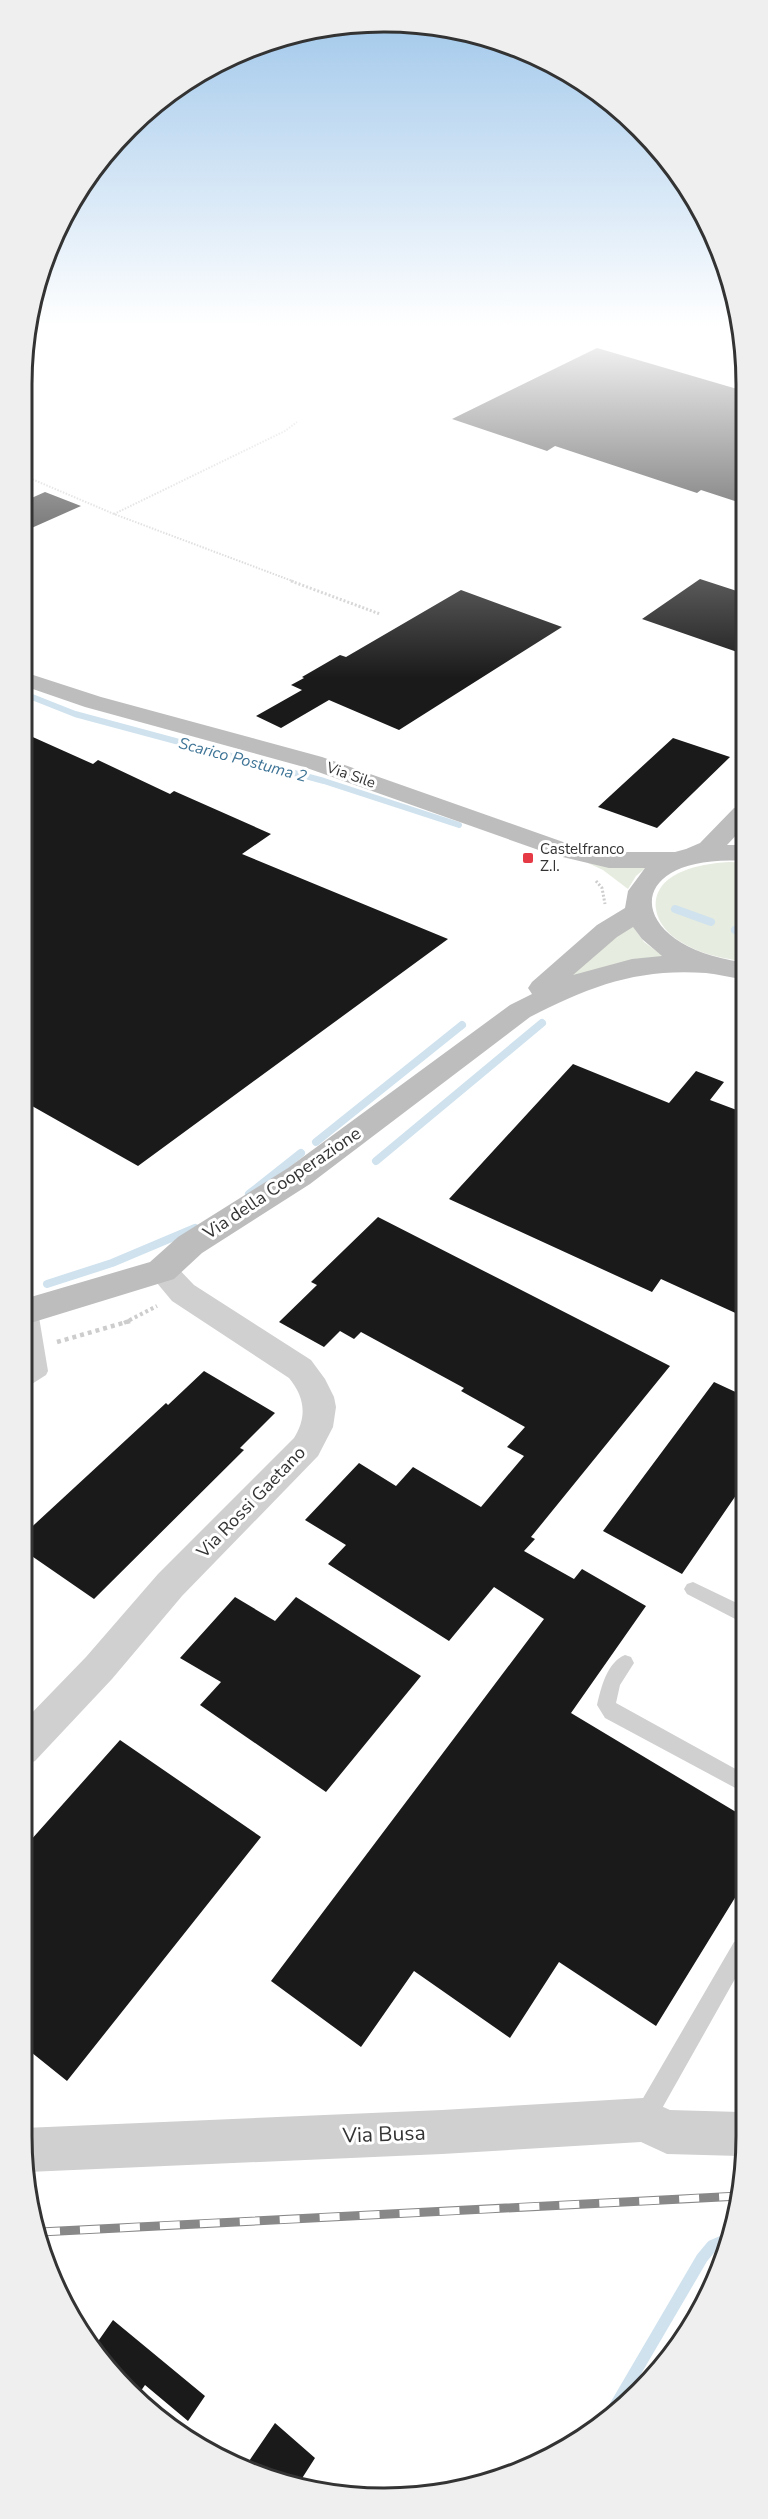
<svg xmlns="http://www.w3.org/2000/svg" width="768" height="2519" font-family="'Nunito Sans',sans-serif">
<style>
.green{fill:#e6ecdf}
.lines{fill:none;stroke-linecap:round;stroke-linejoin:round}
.stream-far2{stroke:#cfe2ee;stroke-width:6}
.stream-far1{stroke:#cfe2ee;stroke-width:8}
.stream{stroke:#cfe2ee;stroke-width:12}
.building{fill:#1a1a1a}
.path-far3{stroke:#cdcdcd;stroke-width:2;stroke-dasharray:1.5 1.5;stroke-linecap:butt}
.path-far2{stroke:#cdcdcd;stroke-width:3;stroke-dasharray:2 2;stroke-linecap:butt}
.path-far1{stroke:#cdcdcd;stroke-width:4;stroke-dasharray:3 3;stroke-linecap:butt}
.path{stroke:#cdcdcd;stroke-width:4.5;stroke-dasharray:4 4;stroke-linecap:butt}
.lane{fill:#d0d0d0;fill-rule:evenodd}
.street{fill:#d0d0d0;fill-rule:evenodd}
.secondary{fill:#bdbdbd;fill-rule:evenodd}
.rail-casing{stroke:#888;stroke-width:9}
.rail{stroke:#fff;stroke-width:7;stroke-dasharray:20;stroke-linecap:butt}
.poi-dot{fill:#e63946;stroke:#fff;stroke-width:2}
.labels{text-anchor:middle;stroke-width:6;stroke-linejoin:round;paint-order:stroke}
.far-street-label{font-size:15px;fill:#333;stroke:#fff}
.far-poi-label{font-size:15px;fill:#333;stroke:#fff;text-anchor:start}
.far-water-label{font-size:16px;font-style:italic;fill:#3f7597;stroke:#fff}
.street-label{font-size:18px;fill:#333;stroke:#fff}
.near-street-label{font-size:21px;fill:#333;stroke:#fff}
.rim{fill:none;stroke:#333;stroke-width:3}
</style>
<rect width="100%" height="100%" fill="#fff"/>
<path class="green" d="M573,856L649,865L636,876L628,889L603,870Z
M731,862L743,863V961C717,958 689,951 669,933C663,927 657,918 656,909C652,871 704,863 731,862Z
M631,924L644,942L666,958L614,964L539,995Z"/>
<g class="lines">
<path class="stream-far2" d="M27,695L75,714L324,781L459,825"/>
<path class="stream-far1" d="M675,909L711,922
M735,930L743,933
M316,1142L462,1025
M376,1161L542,1023
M249,1194L301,1153
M47,1284L112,1263L195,1228"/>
<path class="stream" d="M613,2410L702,2258L712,2246L726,2240"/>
</g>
<path class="building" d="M597,348L744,391V504L701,490L697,493L555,446L547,451L452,419Z
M45,492L81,506L27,530V500Z
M700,579L743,593V654L642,619Z
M461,590L562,627L399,730L329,700L281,728L256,716L302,690L291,685L304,678L302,677L340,655L346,657Z
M26,734L93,764L98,760L170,794L174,791L271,834L242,854L448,939L138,1166L25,1102Z
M673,738L730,757L657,828L598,807Z
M573,1064L669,1103L696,1071L724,1082L710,1100L742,1112V1316L661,1279L652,1292L449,1199Z
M378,1217L670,1366L531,1537L535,1539L524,1551L574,1579L582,1569L646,1606L571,1713L741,1815V1888L656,2026L559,1962L510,2038L414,1971L361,2047L271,1981L544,1619L494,1587L449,1641L328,1564L346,1545L305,1520L359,1463L396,1486L413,1467L481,1507L524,1456L507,1447L525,1427L461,1391L464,1388L361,1332L354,1339L340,1331L324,1347L279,1322L317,1285L311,1282Z
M204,1371L275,1413L240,1448L244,1450L94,1599L23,1550V1535L166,1403L168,1405Z
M714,1382L742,1395L741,1488L682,1574L603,1531Z
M235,1597L275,1621L296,1597L421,1676L326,1792L200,1705L221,1682L180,1658Z
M120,1740L261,1837L67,2081L21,2044L22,1850Z
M113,2320L205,2396L188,2421L145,2385L138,2395L111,2375L94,2347Z
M275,2423L315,2458L299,2483L245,2467Z"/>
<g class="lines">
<path class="path-far3" d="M27,477L114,514L295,582
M114,514L285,431L297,422"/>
<path class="path-far2" d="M291,581L380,614
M596,881L602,888L605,904"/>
<path class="path-far1" d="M124,1323L157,1306"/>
<path class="path" d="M57,1342L130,1321"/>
<path class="lane" d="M30,1305L35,1307L38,1311L48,1371L46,1375L24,1389V1374L32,1369L24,1322V1308Z
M693,1582L741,1605V1622L687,1594L684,1589L687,1584Z
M625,1655L631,1657L634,1663L620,1685L616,1703L741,1772V1791L605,1718L597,1705C601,1688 607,1662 625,1655Z
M741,1939L740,1970L651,2128L643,2131L635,2128L632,2120L635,2112L734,1942Z"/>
<path class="street" d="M162,1260L173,1263L194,1285L311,1360L325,1379L334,1397L336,1407L333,1427L318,1456L182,1596L112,1679L35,1761L22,1766L23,1722L86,1657L158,1574L294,1438C308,1416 304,1396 289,1378L172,1301L147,1271L151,1263Z
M643,2098L670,2110L740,2112V2156L667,2154L641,2142L442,2154L28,2172L21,2135V2129L24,2128L442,2110Z"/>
<path class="secondary" d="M27,673L101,697L322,757L566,843L609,852H675L686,849L700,843L734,808L743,805V828L727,845H743V861C618,854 625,947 743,962V979C731,978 718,974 706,973C638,968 590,986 530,1017L310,1184L202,1253L174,1279L24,1325V1299L150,1262L178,1237L288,1168L510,1005L532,994L528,988L532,982L597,925L625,908L628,891L645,868H609L550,854L304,767L85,707L27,687ZM633,927L642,939L662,956L632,959L573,975L617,937Z"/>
<defs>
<path id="rail" d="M40,2232L740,2196"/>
</defs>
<use href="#rail" class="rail-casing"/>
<use href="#rail" class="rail"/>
</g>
<linearGradient id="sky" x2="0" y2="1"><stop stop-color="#9ec6ea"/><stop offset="0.48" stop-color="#fff"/><stop offset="1" stop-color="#fff" stop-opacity="0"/></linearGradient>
<rect width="768" height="678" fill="url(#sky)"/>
<rect class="poi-dot" x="522" y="852" width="12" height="12" rx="3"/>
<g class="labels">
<g class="far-street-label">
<text transform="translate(351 775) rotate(19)" y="5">Via Sile</text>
</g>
<g class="far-poi-label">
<text x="540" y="854">Castelfranco<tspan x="540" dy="17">Z.I.</tspan></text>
</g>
<g class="far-water-label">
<text transform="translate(243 759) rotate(15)" y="6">Scarico Postuma 2</text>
</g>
<g class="street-label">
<text transform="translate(282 1183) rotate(-34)" y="6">Via della Cooperazione</text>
<text transform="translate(251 1502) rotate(-46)" y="6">Via Rossi Gaetano</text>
</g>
<g class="near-street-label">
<text transform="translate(384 2134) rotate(-2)" y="7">Via Busa</text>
</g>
</g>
<path d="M0 0H768V2519H0ZM384 32H384A352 352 0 0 1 736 384V2136A352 352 0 0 1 384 2488H384A352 352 0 0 1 32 2136V384A352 352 0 0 1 384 32Z" fill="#efefef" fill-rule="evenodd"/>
<path class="rim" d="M384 32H384A352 352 0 0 1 736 384V2136A352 352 0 0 1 384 2488H384A352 352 0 0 1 32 2136V384A352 352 0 0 1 384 32Z"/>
</svg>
